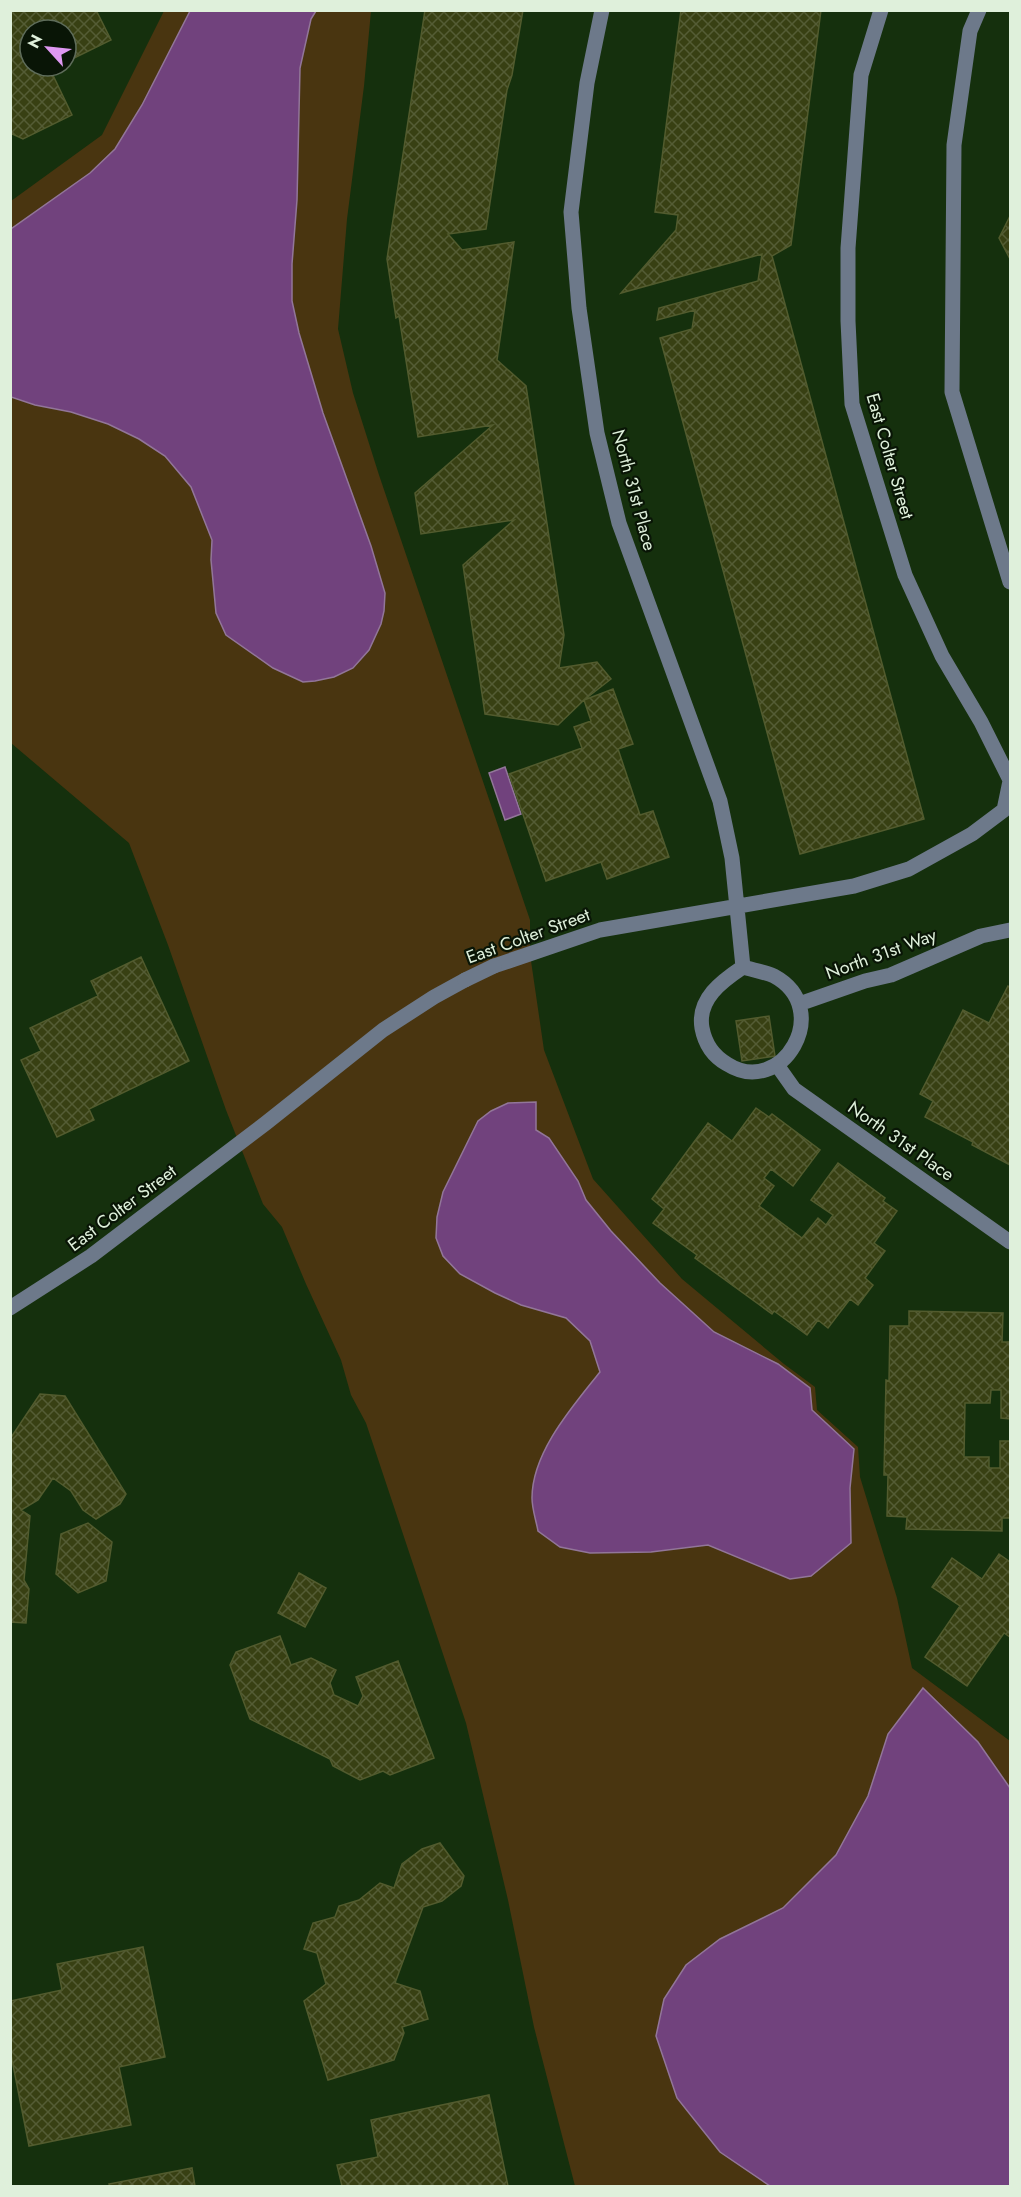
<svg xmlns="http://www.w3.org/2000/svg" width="1021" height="2197" font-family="Jost,sans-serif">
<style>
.grass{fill:#493510}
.water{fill:#71427d;stroke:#927699;stroke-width:1.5}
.building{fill:url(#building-cross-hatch);stroke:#525b2e;stroke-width:1.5}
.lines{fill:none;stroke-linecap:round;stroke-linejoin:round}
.minor{stroke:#6d798a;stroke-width:15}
.minor-bridge{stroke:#6d798a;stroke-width:15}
.labels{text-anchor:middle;stroke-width:4.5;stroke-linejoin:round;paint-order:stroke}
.street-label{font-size:18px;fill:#dff0db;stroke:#091506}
</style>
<defs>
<pattern id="building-cross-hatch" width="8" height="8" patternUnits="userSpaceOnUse" patternTransform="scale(1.5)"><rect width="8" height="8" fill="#384013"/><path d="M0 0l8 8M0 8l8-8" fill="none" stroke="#545c35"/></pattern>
</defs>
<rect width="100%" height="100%" fill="#15300d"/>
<path class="grass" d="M164,11H371L364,86L347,219L338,329L353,393L379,475L530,920V954L544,1050L593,1179L682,1279L784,1364L815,1387L817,1410L858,1447L860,1477L897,1598L912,1668L1010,1741V2186H575L534,2027L508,1900L466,1723L366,1423L351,1395L341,1360L306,1284L282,1227L263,1204L226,1110L168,945L129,843L11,743V201L102,135Z"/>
<path class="water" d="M190,11H316L311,19L300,68L297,200L292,264V301L299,333L323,413L371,546L385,593L384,611L381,624L369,650L353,668L334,677L315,681L303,682L273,668L226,635L216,613L211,560L212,540L191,487L165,456L139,439L108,424L71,412L35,405L11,397V229L90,173L115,149L142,105Z
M505,767L521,814L505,820L489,773Z
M536,1102V1130L549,1138L578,1181L586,1200L611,1231L660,1283L714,1332L778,1364L810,1388L812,1410L854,1449L850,1488L851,1543L811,1576L790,1579L708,1545L651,1552L590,1553L560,1547L538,1531C536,1520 532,1509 532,1498C532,1452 573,1406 600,1372L590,1341L566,1318L521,1305L495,1293L460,1274L443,1256L436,1238L437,1217L443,1192L478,1121L491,1111L508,1103Z
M923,1688L978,1742L1010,1788V2186H770L720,2152L677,2098L656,2036L664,1999L686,1965L720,1939L783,1908L836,1855L868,1796L888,1734Z"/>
<path class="building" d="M10,10H96L111,40L66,62V30H30V66H57L50,69L72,115L23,139L10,133Z
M425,10H523L512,75L507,90L486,229L448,234L462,250L514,242L497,360L526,386L564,635L559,668L597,662L611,679L584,700L558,725L485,714L463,565L514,520L421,534L415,493L493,425L418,437L399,316L396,318L387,259Z
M681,10H821L791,245L772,256L924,819L800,854L660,338L692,329L695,310L657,320L659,308L758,281L762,254L621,293L676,230L678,215L655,212Z
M1010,216V259L999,238Z
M613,689L633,744L618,749L640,815L653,811L669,857L607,879L601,862L546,881L509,774L582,748L574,727L591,721L584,700Z
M141,957L189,1061L89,1109L94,1120L57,1137L21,1060L41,1051L30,1028L98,996L91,981Z
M1008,986L1010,988V1165L972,1145L973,1142L925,1117L933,1101L920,1094L963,1010L989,1023Z
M769,1016L775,1056L742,1061L736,1021Z
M756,1108L769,1117L772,1114L820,1150L793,1186L771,1169L764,1178L774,1186L759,1206L802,1238L818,1218L826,1225L833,1215L811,1200L838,1163L885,1198L883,1201L897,1211L874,1243L885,1251L865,1278L873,1285L858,1305L850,1299L828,1328L818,1320L807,1335L774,1311L772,1314L695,1258L697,1255L653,1223L664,1209L652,1199L708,1123L732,1141Z
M909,1311L1003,1313L1002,1342H1010V1419L1001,1418V1390H991L990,1403H965L964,1457H989V1468H1000V1441H1010V1518H1002V1531L906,1529L907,1517L887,1516L888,1475H884L886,1380L889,1381L890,1326H909Z
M40,1394L65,1396L126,1494L120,1504L96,1519L83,1510L71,1491L53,1478L38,1500L21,1510L30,1516L24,1580L29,1589L26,1623L10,1622V1435L12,1436Z
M88,1523L112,1542L106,1581L78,1593L56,1574L61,1534Z
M999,1554L1010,1562V1637L1004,1633L967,1686L925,1657L960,1606L932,1587L952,1558L982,1579Z
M299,1573L326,1588L305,1627L278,1613Z
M280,1636L291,1665L311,1658L336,1670L330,1683L334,1695L358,1706L363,1696L356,1677L398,1661L434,1758L390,1775L383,1771L360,1780L333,1766L330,1759L250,1719L230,1665L236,1652Z
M440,1843L464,1876L461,1886L442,1901L423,1907L395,1983L420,1991L428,2019L402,2027L404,2033L394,2060L328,2080L304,2001L326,1984L317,1953L304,1949L313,1923L335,1917L339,1906L359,1900L380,1883L394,1888L402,1864L422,1849Z
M143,1947L165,2057L119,2067L131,2125L29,2146L10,2050V2001L62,1990L57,1964Z
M489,2095L508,2186H342L337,2165L378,2157L371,2120Z
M192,2168L195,2186H110L109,2184Z"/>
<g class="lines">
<path class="minor" d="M602,10L587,83L571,212L579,308L597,433L619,523L720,801L732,858L743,967
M881,10L861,75L848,248V321L852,404L905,575L942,656L981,722L1010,780
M979,10L970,31L954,145L952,392L1010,582
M494,966L600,930L854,886L909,869L972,834L1004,810L1010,781
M743,967C753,970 765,972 774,976C835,1009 782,1099 727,1064C713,1056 705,1044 702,1028C697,999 722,981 743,967Z
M799,1004L865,981L891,975L981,936L1010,930
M777,1065L794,1089L1010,1242
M10,1308L91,1256L266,1123L383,1030L434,997L465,980"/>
<path class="minor-bridge" d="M465,980L494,966"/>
</g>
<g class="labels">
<g class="street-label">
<text transform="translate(890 456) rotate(74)" y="6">East Colter Street</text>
<text transform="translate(634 490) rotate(75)" y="6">North 31st Place</text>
<text transform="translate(528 936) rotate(-20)" y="6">East Colter Street</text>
<text transform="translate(881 954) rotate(-20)" y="6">North 31st Way</text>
<text transform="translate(901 1141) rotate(35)" y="6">North 31st Place</text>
<text transform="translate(122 1208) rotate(-37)" y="6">East Colter Street</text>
</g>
</g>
<rect width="1021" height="2197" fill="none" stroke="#dff0db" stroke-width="24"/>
<g transform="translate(48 48) rotate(297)"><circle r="28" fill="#091506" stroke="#5f6d5b" stroke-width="1.5"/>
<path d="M0-4.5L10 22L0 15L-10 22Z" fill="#df98f2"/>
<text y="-9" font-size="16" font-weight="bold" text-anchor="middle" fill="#dff0db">N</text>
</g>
</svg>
